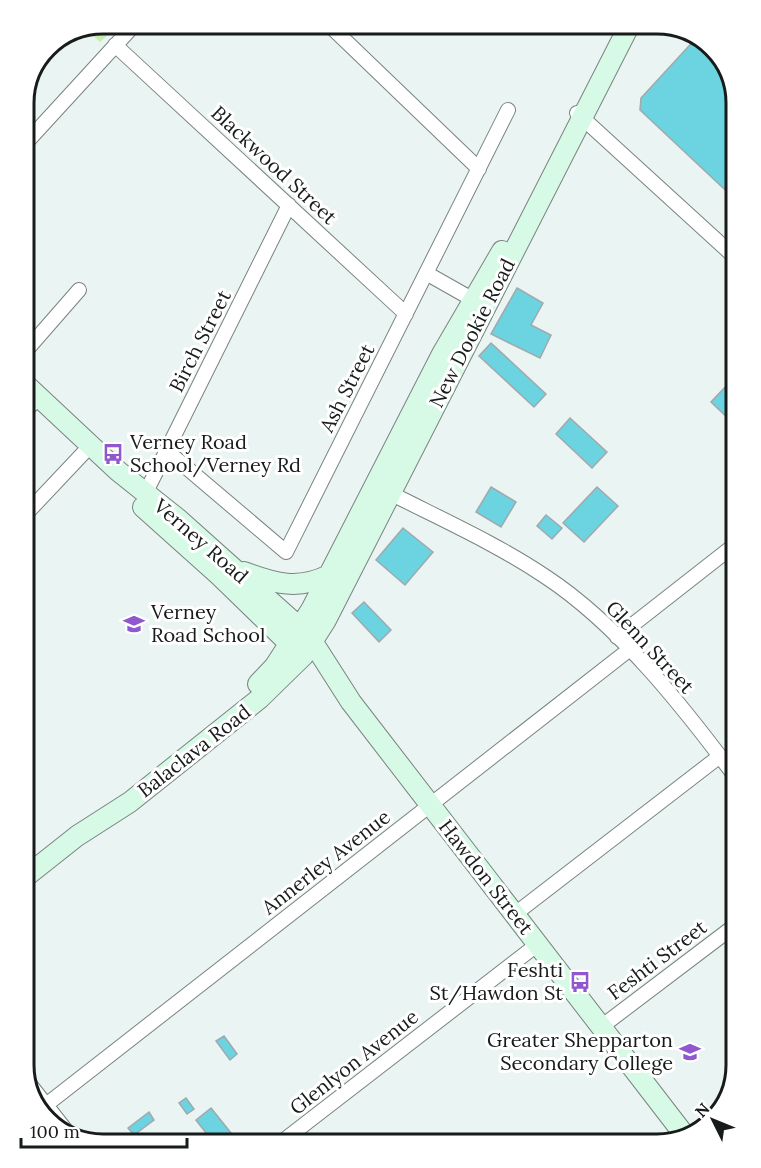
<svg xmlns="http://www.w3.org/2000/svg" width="761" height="1168" font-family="Lora,serif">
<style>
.green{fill:#c5edae}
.building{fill:#6cd3e1;stroke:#a0a9ab;stroke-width:1.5}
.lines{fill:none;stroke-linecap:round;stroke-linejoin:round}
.street-casing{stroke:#7a8381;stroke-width:16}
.secondary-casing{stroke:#7a8381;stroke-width:22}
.street{stroke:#fff;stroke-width:14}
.secondary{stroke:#d7fae7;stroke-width:20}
.labels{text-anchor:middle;stroke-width:6;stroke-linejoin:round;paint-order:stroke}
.street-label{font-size:20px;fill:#171b1a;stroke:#fff}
.poi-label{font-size:20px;fill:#171b1a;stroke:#fff;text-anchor:start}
.rim{fill:none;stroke:#171b1a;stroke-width:3}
</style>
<rect width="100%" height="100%" fill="#eaf4f2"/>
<path class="green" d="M104,24H120L100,42L87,30Z"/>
<path class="building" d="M698,36L729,68L737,104V201L640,110L641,98Z
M517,288L543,303L531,325L551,335L540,358L491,334Z
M491,343L546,394L534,407L479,356Z
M727,385L737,394V427L711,402Z
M570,418L607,452L592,468L556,434Z
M491,487L516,502L501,527L476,512Z
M597,487L618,506L584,542L563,523Z
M546,515L562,528L552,539L537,526Z
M403,528L433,552L405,585L376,560Z
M364,602L391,630L379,642L352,613Z
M224,1036L237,1054L230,1060L216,1041Z
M186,1098L194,1109L187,1114L179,1103Z
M211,1108L231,1133L224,1139L221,1136L213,1142L196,1120Z
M149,1112L154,1120L134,1135L128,1128Z"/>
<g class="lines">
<defs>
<path id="street" d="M328,24L479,169
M115,45L406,314
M577,113L737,259
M24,145L135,24
M426,273L479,303
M24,353L79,290
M24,412L39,397
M167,451L286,552L508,110
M390,493C443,520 497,544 546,577C619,625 685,709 737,779
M145,494L289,205
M24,516L91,445
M617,637L737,543
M515,914L720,756
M601,1027L737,924
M28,1082L68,1133
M46,1105L630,649
M279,1144L538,944"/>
<path id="secondary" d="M24,383L118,471L177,518L299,627L312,641L351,702L686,1137
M143,507L220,576L297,651
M244,572C275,584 299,590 329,575
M258,684L275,666L311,610L442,354L502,251
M24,878L77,836L130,802L259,699L303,656L326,620L630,24"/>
</defs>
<use href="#street" class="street-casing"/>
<use href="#secondary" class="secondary-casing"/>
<use href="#street" class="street"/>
<use href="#secondary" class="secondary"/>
</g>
<defs>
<symbol id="bus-bare" viewBox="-9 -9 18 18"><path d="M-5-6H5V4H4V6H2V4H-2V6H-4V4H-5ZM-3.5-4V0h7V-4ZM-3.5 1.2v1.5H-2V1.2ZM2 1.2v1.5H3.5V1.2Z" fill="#9157ce" stroke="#fff" stroke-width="2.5" paint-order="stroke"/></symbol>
<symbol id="school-bare" viewBox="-9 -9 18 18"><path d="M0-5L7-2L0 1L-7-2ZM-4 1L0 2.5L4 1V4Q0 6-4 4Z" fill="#9157ce" stroke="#fff" stroke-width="2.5" paint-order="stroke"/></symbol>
</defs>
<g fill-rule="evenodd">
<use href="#bus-bare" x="98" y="439" width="30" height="30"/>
<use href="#school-bare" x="119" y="609" width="30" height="30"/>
<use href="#bus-bare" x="565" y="967" width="30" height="30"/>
<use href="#school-bare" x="675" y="1037" width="30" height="30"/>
</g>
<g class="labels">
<g class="street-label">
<text transform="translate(274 165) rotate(43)" y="7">Blackwood Street</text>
<text transform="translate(472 333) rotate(-63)" y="7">New Dookie Road</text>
<text transform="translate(200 341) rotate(-63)" y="7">Birch Street</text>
<text transform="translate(347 388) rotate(-63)" y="7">Ash Street</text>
<text transform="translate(201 541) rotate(41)" y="7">Verney Road</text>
<text transform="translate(650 647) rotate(47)" y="7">Glenn Street</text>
<text transform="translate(194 751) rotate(-38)" y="7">Balaclava Road</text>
<text transform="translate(326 862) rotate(-38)" y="7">Annerley Avenue</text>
<text transform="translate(486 877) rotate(52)" y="7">Hawdon Street</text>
<text transform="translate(657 960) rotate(-37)" y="7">Feshti Street</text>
<text transform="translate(354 1062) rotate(-38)" y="7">Glenlyon Avenue</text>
</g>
<g class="poi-label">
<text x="130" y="449">Verney Road<tspan x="130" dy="23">School/Verney Rd</tspan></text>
<text x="151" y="619">Verney<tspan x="151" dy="23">Road School</tspan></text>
<text x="563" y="977" text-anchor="end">Feshti<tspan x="563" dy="23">St/Hawdon St</tspan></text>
<text x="673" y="1047" text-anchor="end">Greater Shepparton<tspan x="673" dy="23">Secondary College</tspan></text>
</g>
</g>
<path d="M0 0H761V1168H0ZM103 34H657A69 69 0 0 1 726 103V1065A69 69 0 0 1 657 1134H103A69 69 0 0 1 34 1065V103A69 69 0 0 1 103 34Z" fill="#fff" fill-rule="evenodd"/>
<path class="rim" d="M103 34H657A69 69 0 0 1 726 103V1065A69 69 0 0 1 657 1134H103A69 69 0 0 1 34 1065V103A69 69 0 0 1 103 34Z"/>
<g transform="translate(713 1120) rotate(313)" stroke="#ffffff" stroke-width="4.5" paint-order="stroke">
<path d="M0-4.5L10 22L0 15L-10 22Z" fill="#171b1a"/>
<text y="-9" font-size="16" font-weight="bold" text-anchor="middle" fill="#171b1a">N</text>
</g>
<path d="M21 1138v9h166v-9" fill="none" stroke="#171b1a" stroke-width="3"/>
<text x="30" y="1138" font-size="18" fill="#171b1a" stroke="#ffffff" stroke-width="4.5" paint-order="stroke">100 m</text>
</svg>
